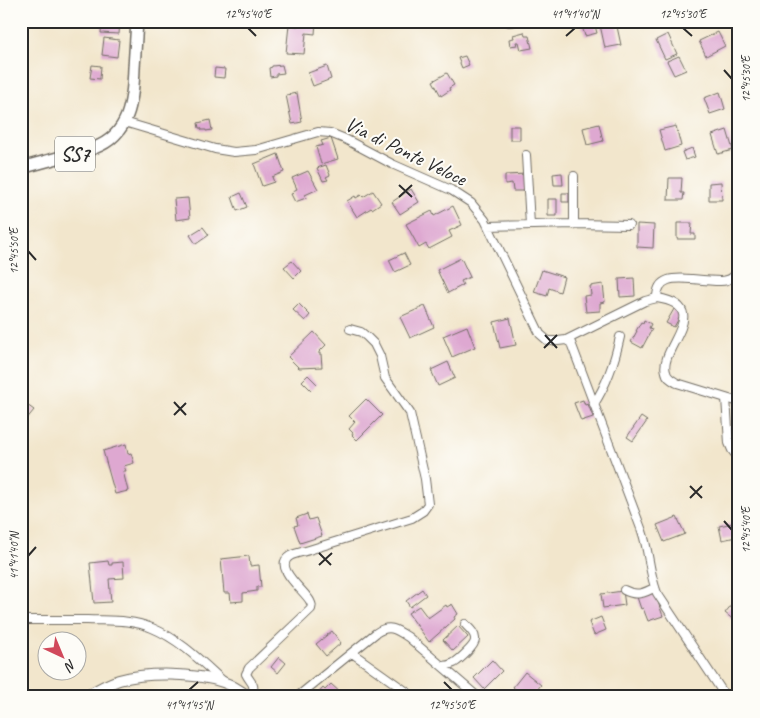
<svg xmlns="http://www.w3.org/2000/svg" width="760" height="718" font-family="Caveat,sans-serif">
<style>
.building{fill:#dea8d1}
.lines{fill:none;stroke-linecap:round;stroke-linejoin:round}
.street-casing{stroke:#716c63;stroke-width:10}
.secondary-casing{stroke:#716c63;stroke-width:12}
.primary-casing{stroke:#716c63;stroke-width:14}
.street{stroke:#fff;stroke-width:8}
.secondary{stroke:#fff;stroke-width:10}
.primary{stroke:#fff;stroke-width:11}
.ticks{fill:none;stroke:#2b2b2b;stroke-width:2}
.labels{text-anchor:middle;stroke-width:4;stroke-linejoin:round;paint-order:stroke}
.shield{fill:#fdfcf7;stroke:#6a6a68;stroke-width:1}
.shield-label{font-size:20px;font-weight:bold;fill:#2b2b2b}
.street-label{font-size:21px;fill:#2b2b2b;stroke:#fdfcf7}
.neatline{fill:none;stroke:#2b2b2b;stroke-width:2}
.ticks-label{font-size:12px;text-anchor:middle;fill:#2b2b2b}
</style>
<rect width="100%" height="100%" fill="#fdfcf7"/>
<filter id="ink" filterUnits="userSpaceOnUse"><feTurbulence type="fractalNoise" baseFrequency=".02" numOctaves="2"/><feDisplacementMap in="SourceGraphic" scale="10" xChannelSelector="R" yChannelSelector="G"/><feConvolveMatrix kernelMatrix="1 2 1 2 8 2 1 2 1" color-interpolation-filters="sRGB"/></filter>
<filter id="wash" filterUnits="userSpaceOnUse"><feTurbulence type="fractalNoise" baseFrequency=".0096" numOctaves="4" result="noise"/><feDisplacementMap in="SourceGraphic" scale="20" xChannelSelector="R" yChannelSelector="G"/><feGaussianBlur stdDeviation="1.12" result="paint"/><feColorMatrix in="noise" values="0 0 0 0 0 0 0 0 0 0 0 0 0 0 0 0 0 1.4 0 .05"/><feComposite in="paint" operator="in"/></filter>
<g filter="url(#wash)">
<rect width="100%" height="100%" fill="#f2e6cc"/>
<g id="blocks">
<path class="building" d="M102,21H120L119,34L101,33Z
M298,21H316L315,34L306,33L304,54L286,53L289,25L298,26Z
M594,22L597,33L585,36L582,26Z
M616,22L621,45L605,48L600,25Z
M524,32L525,36H529L532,48L521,50L519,42H516L517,45L510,46L509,39L514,38L513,35Z
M718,32L725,46L706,56L699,41Z
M668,34L677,54L665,59L656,40Z
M104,38L119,40L117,57L102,55Z
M465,56L469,65L462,68L458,58Z
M679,56L686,70L674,75L667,61Z
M92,65L101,66L100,79L90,78Z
M282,65L284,73L276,74V76L270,77L269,68L272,67V66Z
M327,66L331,79L313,86L308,73Z
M215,68L225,69L224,78L214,77Z
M447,73L454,85L449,88L450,90L441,96L433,81Z
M720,92L725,109L710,114L704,98Z
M297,93L302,122L292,124L286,95Z
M210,120L212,130L206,131V130H202L201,128H199L198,123Z
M599,124L603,141L587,145L583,128Z
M510,126H520V140H510Z
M676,126L681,146L665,151L659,130Z
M727,130L733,150L718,154L712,135Z
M331,138L338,159L321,164L316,147L323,145L321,141Z
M692,148L695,157L685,160L682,152Z
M278,154L284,172L272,177L274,182L262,186L254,164Z
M326,165L330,175L326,177L328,180L323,181L317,168Z
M308,171L318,189L305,195L306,198L295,202L291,194L294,193L293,191L297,189L292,178Z
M562,173L563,185H554L553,174Z
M526,174L527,191H513L512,183L505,184V175Z
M669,178H682L681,193H684L683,200H668Z
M721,182L722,200H709V183Z
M411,189L419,202L400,214L392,202Z
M373,191L381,203L372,209L371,208L357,217L347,201L355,196L356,198L361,195L363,197Z
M241,193L247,207L237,211L232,197Z
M562,193H569V202H562Z
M188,198L190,218L176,220L174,199Z
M548,199H557V216H548Z
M453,206L462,225L449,231L452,237L429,249L426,244L419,248L406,224L432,211L434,216Z
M677,223H692L691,234H695V239H677Z
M637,224L654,225L653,248L637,247Z
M203,227L209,235L196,244L190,235Z
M404,253L410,265L395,272L389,260Z
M461,258L470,277L461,281L463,285L448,293L437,270Z
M292,261L301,271L294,278L284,267Z
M542,270L564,277L560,292L549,288L547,296L534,292Z
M634,278L635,296L620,297L619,279Z
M603,284L605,302L600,303V311L586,312L584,296L591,295L590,286Z
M299,304L310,315L305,321L293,310Z
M425,306L434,327L410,338L400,317Z
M674,309L682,313L674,327L666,323Z
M510,318L516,345L500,348L494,322Z
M644,320L651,324L649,328L652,329L642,348L631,342L637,331H636L641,322L643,323Z
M467,326L475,347L452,357L443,336Z
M314,332L326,345L319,352V354H321L322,367L299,368L288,357Z
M448,362L455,378L438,386L431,370Z
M308,375L317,384L311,390L302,381Z
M366,399L382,415L357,440L352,435L353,433L349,429L355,422L349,416Z
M583,400L585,405L588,404L593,417L581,421L574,403Z
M23,402L34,410L21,426V404Z
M641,417L647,421L633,441L627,437Z
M126,444L128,454L131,453L134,463L124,466L126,471H123L128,491L115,494L103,451Z
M307,514L309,520L316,518L322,536L300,543L294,526L298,525L296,518Z
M677,517L685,534L664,542L657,525Z
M733,523L736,537L722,540L719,526Z
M249,556L250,566L259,565L261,587H257V591L243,593V601L231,602L230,593H224L221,559Z
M108,561L109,565H112V563L123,562L124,578L109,579L111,602L94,603L90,563Z
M422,589L426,595L410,607L406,601Z
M623,591L625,605L603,608L601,594Z
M654,591L663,616L648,621L643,608L641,609L637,597Z
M739,595V624L725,613Z
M452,604L458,614L454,617L455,619L429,642L408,613L419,606L428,618L446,605L447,607Z
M601,617L606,630L594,635L589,622Z
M458,626L468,637L453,651L443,640Z
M332,631L341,643L326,656L316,644Z
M279,657L286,663L278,673L271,667Z
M492,660L502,671L484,689L474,678Z
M525,672L541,685L531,697H524L513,687Z
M331,684L342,694L339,697H315L323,688L325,690Z"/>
</g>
</g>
<g filter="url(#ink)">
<use href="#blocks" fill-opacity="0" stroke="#716c63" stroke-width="1"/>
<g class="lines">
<defs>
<path id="street" d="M509,22L516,21
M124,122L215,149L234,152L256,150L318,132L330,133L345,139L392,164L451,190L471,203L485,220L540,334L548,341H558L566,340
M526,155L530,225
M574,176V224
M488,226L574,224L629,225
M657,298C715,307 658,349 666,372C667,378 672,380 677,383L726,398L729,443L732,450L739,459
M726,398L739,402
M594,404C607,384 615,360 620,337
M624,590C635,596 644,594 655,587
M21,620C43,620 65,620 87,620C109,621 131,619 152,628C179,639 201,661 223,681
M352,653L414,697
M442,666C447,666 450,665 454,663C459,660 475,646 475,640C476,634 469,628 465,624
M249,697C258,685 251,684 246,674L249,668L311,609C312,605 312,605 310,601C305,591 272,567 290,556C295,553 303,552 309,550L412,518L423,511L428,504L425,479L410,413L385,378L380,356L374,344L367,337L361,332L350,329
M297,697L376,633C389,624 396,629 408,637L478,697
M726,697L657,593C649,573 649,551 642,531L571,343L566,340L645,301L657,298C657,276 676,278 692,279C702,280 711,281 720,281C730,281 737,276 739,266"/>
<path id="secondary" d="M85,697C96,690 107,684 119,680C147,672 195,673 223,682C232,685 241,691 249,697"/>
<path id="primary" d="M21,168L94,148C130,135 133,100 134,68C135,52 136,37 137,21"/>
</defs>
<use href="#street" class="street-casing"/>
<use href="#secondary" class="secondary-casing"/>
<use href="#primary" class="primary-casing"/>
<use href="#street" class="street"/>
<use href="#secondary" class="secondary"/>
<use href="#primary" class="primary"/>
</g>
</g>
<path class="ticks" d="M248,28L256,36M683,28L692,36M566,36L575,28M724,70L732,79M399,185L412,197M399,197L412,185M28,251L36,260M545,335L557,348M544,348L557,335M174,402L186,415M174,415L186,403M690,486L702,498M690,498L702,486M724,521L732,530M319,553L331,565M28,556L36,547M319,565L332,553M444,682L452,690M189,690L198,682"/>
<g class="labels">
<rect class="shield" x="55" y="136.5" width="40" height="35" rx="4"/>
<g class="shield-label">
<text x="75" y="161">SS7</text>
</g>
<g class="street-label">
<text transform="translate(406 151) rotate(26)" y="7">Via di Ponte Veloce</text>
</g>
</g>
<rect width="760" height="718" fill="none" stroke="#fdfcf7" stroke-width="55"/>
<g transform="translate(62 656) rotate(136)"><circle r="24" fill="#fdfcf7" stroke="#a9a8a5"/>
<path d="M0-4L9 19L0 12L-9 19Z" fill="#d1495b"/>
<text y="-8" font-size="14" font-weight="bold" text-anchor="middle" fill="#2b2b2b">N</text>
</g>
<rect x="28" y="28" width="704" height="662" class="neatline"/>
<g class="ticks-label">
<text x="248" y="18">12°45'40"E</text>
<text x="575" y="18">41°41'40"N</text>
<text x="683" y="18">12°45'30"E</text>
<text transform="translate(746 79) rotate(-90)" y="4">12°45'30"E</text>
<text transform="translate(14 251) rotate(-90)" y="4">12°45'50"E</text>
<text transform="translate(746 530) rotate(-90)" y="4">12°45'40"E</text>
<text transform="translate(14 556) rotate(-90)" y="4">41°41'40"N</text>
<text x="189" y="709">41°41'45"N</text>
<text x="452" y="709">12°45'50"E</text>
</g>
</svg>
